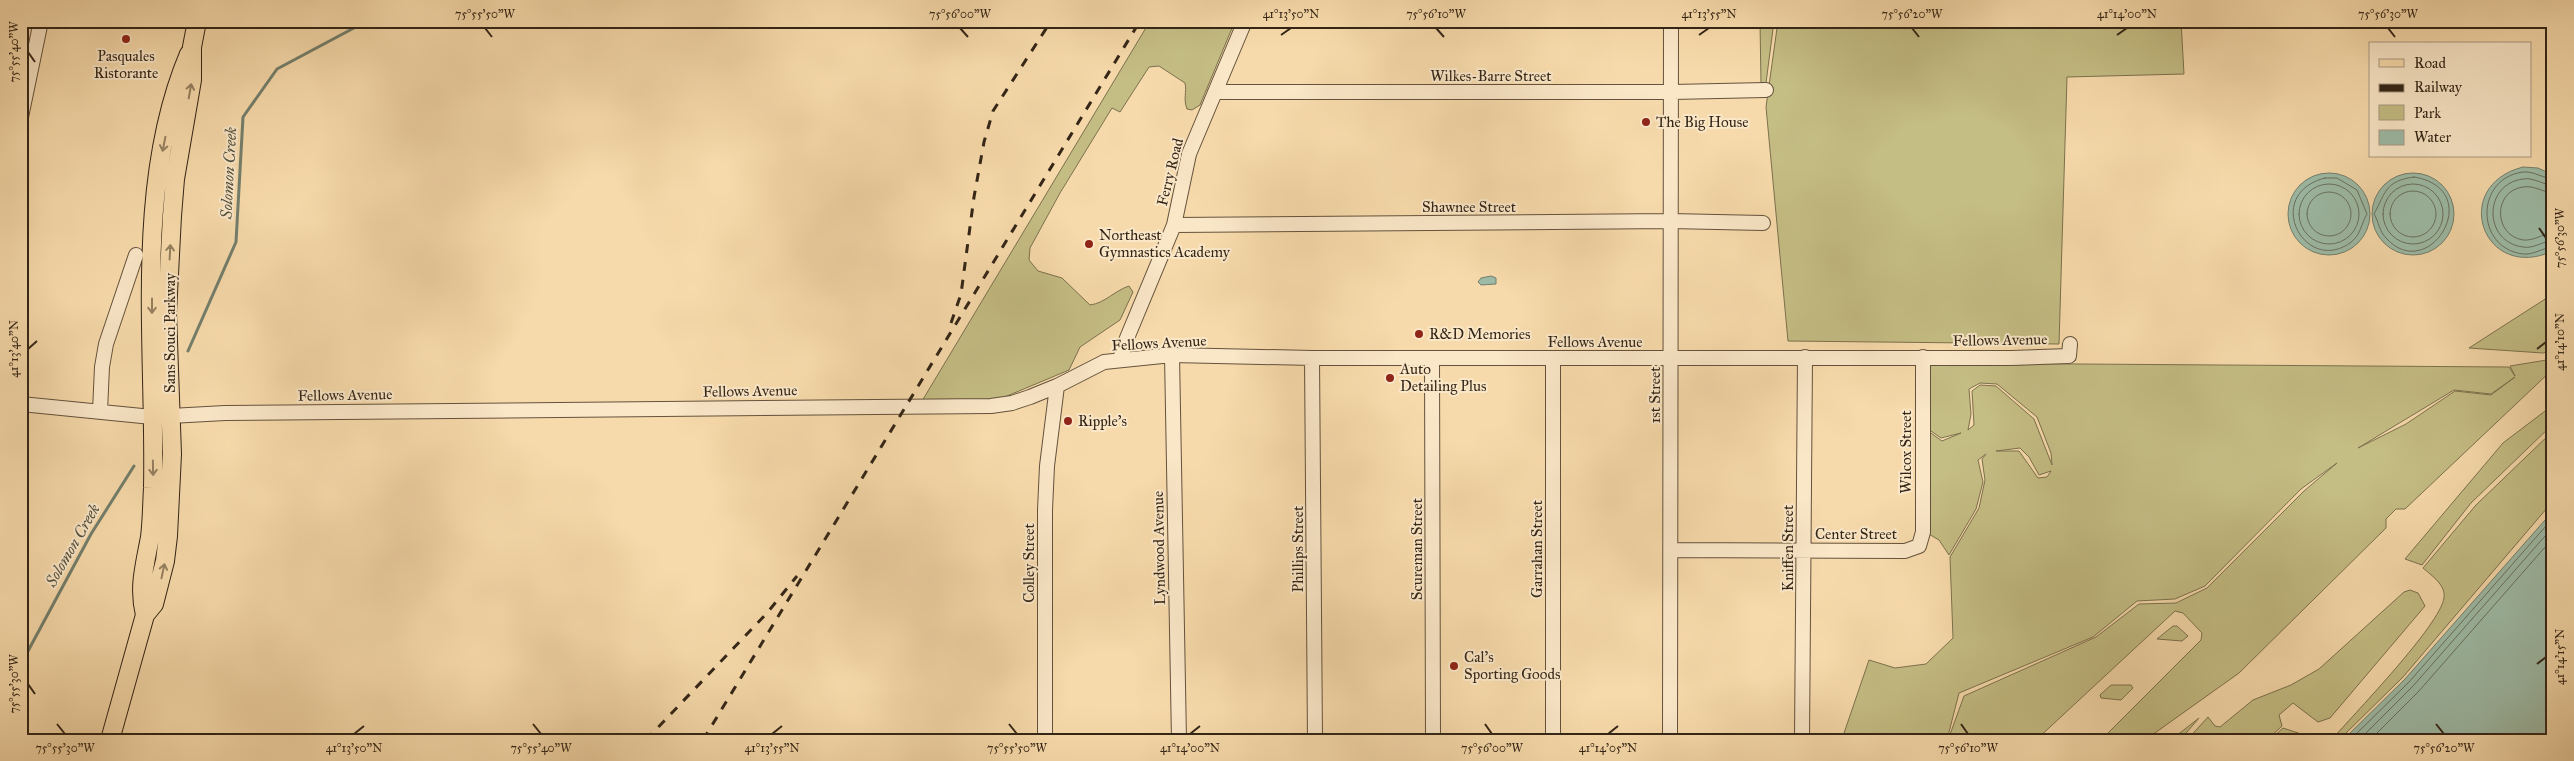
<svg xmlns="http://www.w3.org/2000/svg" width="2574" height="761" font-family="'IM FELL Great Primer',serif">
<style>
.green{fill:#c4bd84;stroke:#7c714e;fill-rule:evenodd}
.water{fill:#9dbba7;stroke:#737f6d}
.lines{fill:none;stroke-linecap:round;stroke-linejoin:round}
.shore{stroke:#68705f;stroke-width:1}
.stream{stroke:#737f6d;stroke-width:3}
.minor-casing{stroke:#64523c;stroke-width:16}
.major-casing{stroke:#332517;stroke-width:20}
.minor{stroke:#fae7c8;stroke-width:14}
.major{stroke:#f7daab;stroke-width:18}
.rail{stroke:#332517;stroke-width:3;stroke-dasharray:9 9;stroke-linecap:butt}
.oneway{stroke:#958061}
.ticks{fill:none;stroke:#332517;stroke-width:2}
.poi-dot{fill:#8f2418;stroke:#fae7c8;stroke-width:2}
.labels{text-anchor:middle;stroke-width:4;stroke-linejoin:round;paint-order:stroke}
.poi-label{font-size:15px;fill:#332517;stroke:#fae7c8;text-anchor:start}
.street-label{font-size:15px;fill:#332517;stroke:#fae7c8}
.water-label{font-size:16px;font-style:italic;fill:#535242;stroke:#fae7c8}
.neatline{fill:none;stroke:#332517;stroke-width:2}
.ticks-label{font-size:12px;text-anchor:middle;fill:#332517}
</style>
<rect width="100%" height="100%" fill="#f7daab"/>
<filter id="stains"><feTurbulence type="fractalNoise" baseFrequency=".004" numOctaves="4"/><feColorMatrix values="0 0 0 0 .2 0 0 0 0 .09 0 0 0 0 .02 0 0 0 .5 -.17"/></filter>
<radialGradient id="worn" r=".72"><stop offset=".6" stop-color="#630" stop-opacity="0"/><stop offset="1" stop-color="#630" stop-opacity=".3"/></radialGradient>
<path class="green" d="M1150,21H1235L1200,105L1192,110L1187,109C1183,99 1187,92 1185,83L1159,66L1149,67L1120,112L1112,108L1060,193L1030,248L1029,260L1038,271L1062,278L1090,305C1105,303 1114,291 1129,286L1133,292L1120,320L1080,347L1069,370L1000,399L922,401Z
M1760,21H1774L1766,83L1761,84Z
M1778,21H2181L2184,74L2067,77L2059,344L1788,341L1766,107Z
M2553,294V350L2543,353L2469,348Z
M2553,359V369L2405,509H2396L2386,519V528L2239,673L2145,740H2101L2201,640L2202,633L2183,613L2175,611L2036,740H1948L1964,696L2096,637L2139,604L2176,603L2207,588L2304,491L2337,463L2301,489L2205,586L2175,599L2137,601L2093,637L1959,693L1947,740L1842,739L1869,660L1895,668L1926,664L1953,638L1950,557L1979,508L1985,480L1982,459L1986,454L1978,460L1983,482L1976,509L1949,555L1939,540L1927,533L1928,431L1942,441L1961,433L1941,438L1928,429L1926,366L1933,363L2509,367L2515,376L2510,366ZM2515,377L2491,395L2455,391L2406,424L2358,448L2454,390L2491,394ZM1980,383L1997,384L2037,417L2051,453L2052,465L2034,419L1996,386L1980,385L1972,391L1974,425L1968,430L1971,414L1969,389ZM2020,448L2029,457L2039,475L2051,471L2047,477L2038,478L2019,451H1996Z
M2553,405V424L2471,503L2422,565L2405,559L2503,443Z
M2553,431V501L2403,677L2339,740L2335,736C2356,712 2440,625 2444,598C2446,585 2432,576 2423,568L2476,505Z
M2410,590L2418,593L2425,606L2330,718L2318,722L2293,703L2279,715L2282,726L2267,740H2187L2208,717L2215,726L2220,727L2253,700L2291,685L2319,669L2404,592Z
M2173,626H2177L2188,636L2182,641L2157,639Z
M2111,685H2131L2133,688L2121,700L2101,698L2100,695Z
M2199,718L2180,740H2171Z
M2283,728L2310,737L2312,740H2270Z"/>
<path class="water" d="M2523,167L2538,168L2553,175V251C2483,283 2449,186 2523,167Z
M2372 214a41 41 0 1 1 82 0a41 41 0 1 1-82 0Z
M2288 214a41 41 0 1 1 82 0a41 41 0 1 1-82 0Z
M1491,276L1496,278V284L1481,285L1478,282L1481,278Z
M2553,511V740H2343L2405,679Z"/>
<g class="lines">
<path class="shore" d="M2414,177C2488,189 2429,286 2386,238C2379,231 2379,222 2374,214C2386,192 2385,181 2414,177Z
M2325,178H2337L2357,190L2367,214C2361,224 2361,235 2350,243C2304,275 2262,194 2325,178Z
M2553,179C2542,178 2534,171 2523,172C2475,178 2475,248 2523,254C2534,255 2542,248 2553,247
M2383 214a30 30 0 1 1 60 0a30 30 0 1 1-60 0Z
M2299 214a30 30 0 1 1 60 0a30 30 0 1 1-60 0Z
M2553,185C2542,185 2534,177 2523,179C2483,184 2483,242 2523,247C2534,249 2542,241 2553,241
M2390 214a23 23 0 1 1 46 0a23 23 0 1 1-46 0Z
M2307 214a22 22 0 1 1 44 0a22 22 0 1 1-44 0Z
M2553,193C2542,192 2534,185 2523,187C2493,191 2493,235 2523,240C2534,241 2542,234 2553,233
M2350,740L2409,682L2553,518
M2359,740L2413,686L2553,527
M2370,740L2419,691L2553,538"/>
<path class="stream" d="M188,351L236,242L243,117L277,69L367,21
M21,664L91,534L134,466"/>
<defs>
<path id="minor" d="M1215,92H1672L1766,90
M21,117L41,21
M1174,225L1670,221L1763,223
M1172,355L1179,740
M1312,358L1315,740
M1432,358L1433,740
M1120,359L1127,338L1174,225L1189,154L1245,21
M1553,359V740
M21,404L152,417L225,413L991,406L1012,403L1030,397L1057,386L1104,362L1172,355L1312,358H2011L2069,356L2070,344
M100,411L102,367L106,344L136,255
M1671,550L1905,551L1919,546L1923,532V357
M1045,740V510L1047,466L1057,386
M1670,740L1671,21
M1802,740L1805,357"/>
<path id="major" d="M145,615C138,587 145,565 150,537C152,521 152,504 153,488C156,348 133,186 189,54
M110,740L145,615L154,604L165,561L168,536L172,454L167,313L172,216L175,179L192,80V47L197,21"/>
</defs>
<use href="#minor" class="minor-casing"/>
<use href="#major" class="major-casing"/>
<use href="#minor" class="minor"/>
<use href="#major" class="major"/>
<path class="rail" d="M951,323L961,294L974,197L984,142L993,111L1051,21
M646,740L767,613L797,576
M703,740L1140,21"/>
</g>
<defs><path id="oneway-shaft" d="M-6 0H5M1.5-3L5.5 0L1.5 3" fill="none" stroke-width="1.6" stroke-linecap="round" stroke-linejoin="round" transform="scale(1.25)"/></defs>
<g class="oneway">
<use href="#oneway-shaft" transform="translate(190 91) rotate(-80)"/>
<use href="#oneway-shaft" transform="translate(164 144) rotate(101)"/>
<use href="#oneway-shaft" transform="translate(170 252) rotate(-87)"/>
<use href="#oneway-shaft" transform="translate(152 306) rotate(90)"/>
<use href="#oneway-shaft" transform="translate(153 468) rotate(89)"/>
<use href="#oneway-shaft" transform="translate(163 571) rotate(-78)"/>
</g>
<path class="ticks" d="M485,28L492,37M960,28L968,37M1436,28L1444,37M1912,28L1919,37M2388,28L2395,37M1281,35L1291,28M1699,35L1709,28M2117,35L2127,28M28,52L35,62M2539,228L2546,238M28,349L37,341M2537,349L2546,342M2537,664L2546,657M28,684L35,694M57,724L65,734M533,724L541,734M1009,724L1017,734M1485,724L1492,734M1961,724L1968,734M2436,724L2444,734M354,734L364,726M772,734L782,726M1190,734L1200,726M1608,734L1618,726"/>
<g class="poi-dot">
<circle cx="126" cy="39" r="5"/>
<circle cx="1646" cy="122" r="5"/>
<circle cx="1089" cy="244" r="5"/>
<circle cx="1419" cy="334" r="5"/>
<circle cx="1390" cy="378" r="5"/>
<circle cx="1068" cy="421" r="5"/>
<circle cx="1454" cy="666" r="5"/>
</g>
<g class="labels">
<g class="poi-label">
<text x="126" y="61" text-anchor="middle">Pasquales<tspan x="126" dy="17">Ristorante</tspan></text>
<text x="1656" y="127">The Big House</text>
<text x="1099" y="240">Northeast<tspan x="1099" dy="17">Gymnastics Academy</tspan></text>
<text x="1429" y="339">R&amp;D Memories</text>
<text x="1400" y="374">Auto<tspan x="1400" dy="17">Detailing Plus</tspan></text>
<text x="1078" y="426">Ripple's</text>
<text x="1464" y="662">Cal's<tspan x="1464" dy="17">Sporting Goods</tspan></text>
</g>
<g class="street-label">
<text x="1491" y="81">Wilkes-Barre Street</text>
<text transform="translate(1170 172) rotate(-76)" y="5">Ferry Road</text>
<text x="1469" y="212">Shawnee Street</text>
<text transform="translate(170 333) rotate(-90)" y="5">Sans Souci Parkway</text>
<text transform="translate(2000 340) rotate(-1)" y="5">Fellows Avenue</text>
<text x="1595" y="347">Fellows Avenue</text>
<text transform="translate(1159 343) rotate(-3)" y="5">Fellows Avenue</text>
<text transform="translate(750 391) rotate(-1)" y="5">Fellows Avenue</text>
<text transform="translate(345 395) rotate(-1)" y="5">Fellows Avenue</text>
<text transform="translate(1655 395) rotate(-90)" y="5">1st Street</text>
<text transform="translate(1906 452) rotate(-90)" y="5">Wilcox Street</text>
<text x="1856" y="539">Center Street</text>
<text transform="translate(1159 548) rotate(-91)" y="5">Lyndwood Avenue</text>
<text transform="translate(1788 548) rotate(-90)" y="5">Kniffen Street</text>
<text transform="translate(1298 549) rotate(-90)" y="5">Phillips Street</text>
<text transform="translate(1417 549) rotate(-90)" y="5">Scureman Street</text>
<text transform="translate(1537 549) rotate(-90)" y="5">Garrahan Street</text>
<text transform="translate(1029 563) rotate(-90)" y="5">Colley Street</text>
</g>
<g class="water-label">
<text transform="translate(228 173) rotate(-87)" y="6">Solomon Creek</text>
<text transform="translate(72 545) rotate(-60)" y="6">Solomon Creek</text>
</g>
</g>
<rect width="2574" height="761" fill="none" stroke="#f7daab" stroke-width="55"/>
<rect x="2369" y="42" width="162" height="115" fill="#fae7c8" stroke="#aa9981"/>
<rect x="2379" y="59" width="25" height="8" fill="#f7daab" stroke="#aa9981"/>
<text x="2414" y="68" font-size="15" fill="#332517">Road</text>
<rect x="2379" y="84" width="25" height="8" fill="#332517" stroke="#aa9981"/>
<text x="2414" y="92" font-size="15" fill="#332517">Railway</text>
<rect x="2379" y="105" width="25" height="15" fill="#c4bd84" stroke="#aa9981"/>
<text x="2414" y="118" font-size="15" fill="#332517">Park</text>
<rect x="2379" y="130" width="25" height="15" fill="#9dbba7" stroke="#aa9981"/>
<text x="2414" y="142" font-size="15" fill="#332517">Water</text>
<rect x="28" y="28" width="2518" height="706" class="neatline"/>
<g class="ticks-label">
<text x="485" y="18">75°55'50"W</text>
<text x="960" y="18">75°56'00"W</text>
<text x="1291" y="18">41°13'50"N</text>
<text x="1436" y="18">75°56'10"W</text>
<text x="1709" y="18">41°13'55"N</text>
<text x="1912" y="18">75°56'20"W</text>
<text x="2127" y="18">41°14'00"N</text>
<text x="2388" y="18">75°56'30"W</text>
<text transform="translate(14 52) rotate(-90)" y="4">75°55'40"W</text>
<text transform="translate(2560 238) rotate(-90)" y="4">75°56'30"W</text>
<text transform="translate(2560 342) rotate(-90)" y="4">41°14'10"N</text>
<text transform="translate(14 349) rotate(-90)" y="4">41°13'40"N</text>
<text transform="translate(2560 657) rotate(-90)" y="4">41°14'15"N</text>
<text transform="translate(14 684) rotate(-90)" y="4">75°55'30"W</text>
<text x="65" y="752">75°55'30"W</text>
<text x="354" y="752">41°13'50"N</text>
<text x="541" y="752">75°55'40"W</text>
<text x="772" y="752">41°13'55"N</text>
<text x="1017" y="752">75°55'50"W</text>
<text x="1190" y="752">41°14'00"N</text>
<text x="1492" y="752">75°56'00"W</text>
<text x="1608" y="752">41°14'05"N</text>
<text x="1968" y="752">75°56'10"W</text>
<text x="2444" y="752">75°56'20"W</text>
</g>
<rect width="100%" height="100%" filter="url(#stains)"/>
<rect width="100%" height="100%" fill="url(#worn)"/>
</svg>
